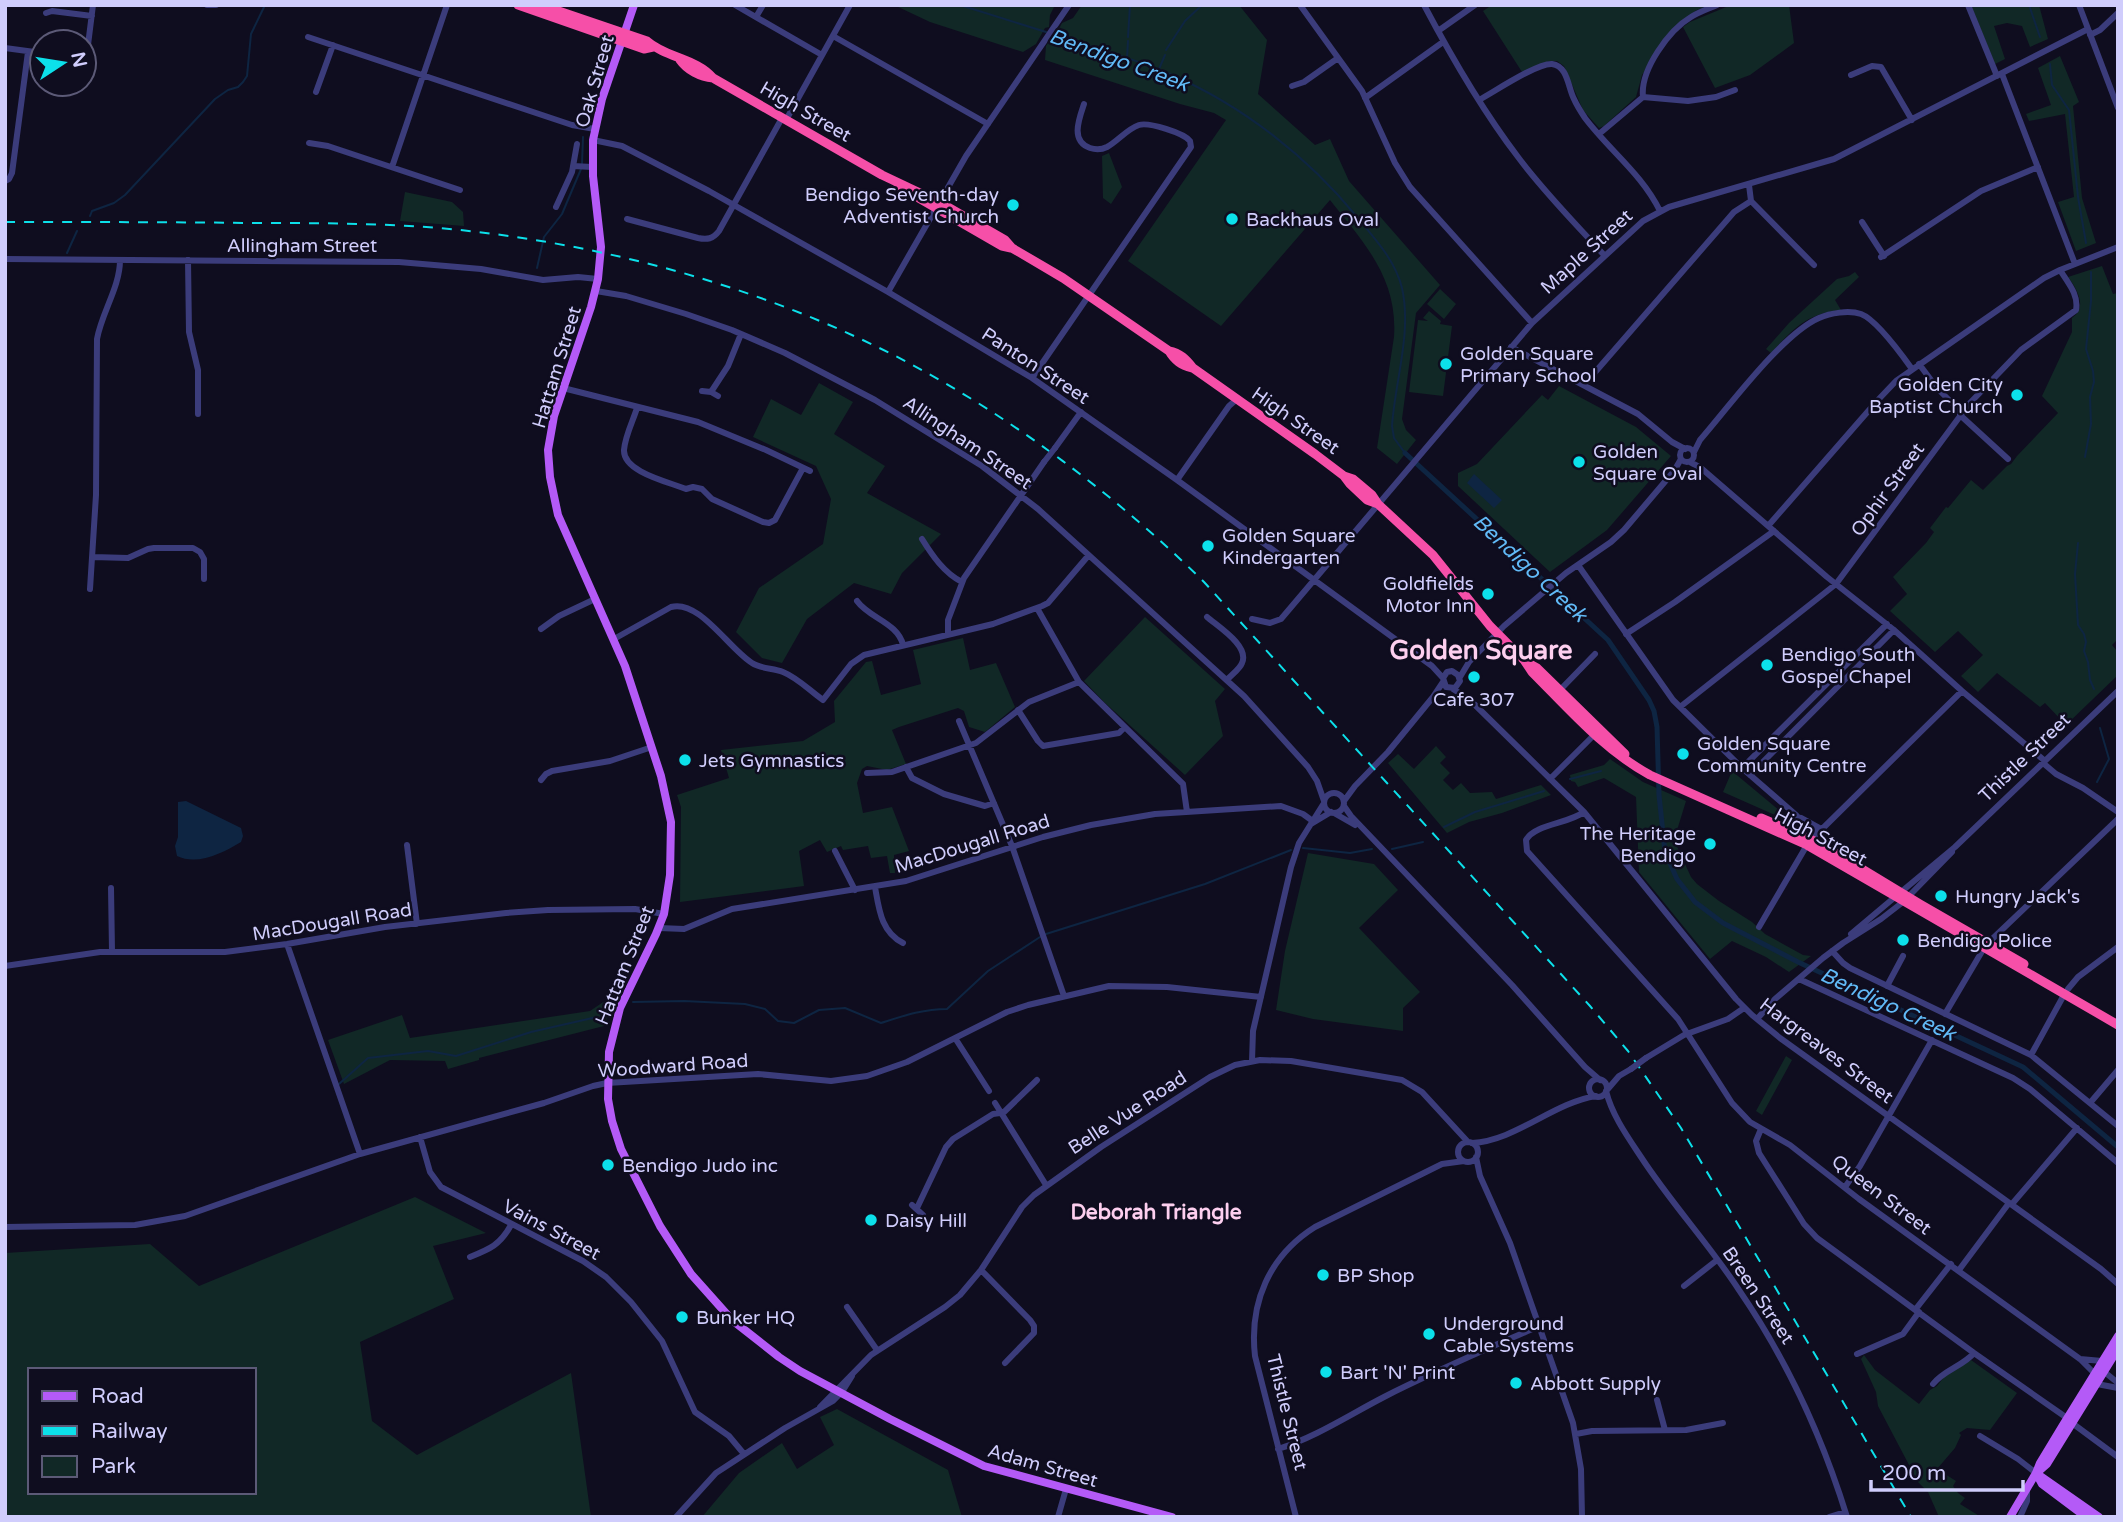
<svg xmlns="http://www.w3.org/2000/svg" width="2123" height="1522" font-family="'Varela Round',sans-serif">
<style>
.green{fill:#112826;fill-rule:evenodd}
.water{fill:#0e2542}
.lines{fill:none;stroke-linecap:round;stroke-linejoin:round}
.stream{stroke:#0e2542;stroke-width:2}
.canal{stroke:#0e2542;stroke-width:5}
.minor{stroke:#3b3c7b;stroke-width:6}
.major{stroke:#b45af7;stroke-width:8}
.highway{stroke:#f64fa8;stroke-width:9}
.rail{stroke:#0ce0ea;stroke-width:2;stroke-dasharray:10 9;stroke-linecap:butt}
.minor-bridge{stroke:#3b3c7b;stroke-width:6}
.poi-dot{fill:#0ce0ea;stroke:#0f0d1f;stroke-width:2.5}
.labels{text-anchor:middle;stroke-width:5;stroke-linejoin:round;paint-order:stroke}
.street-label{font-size:19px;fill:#d0cdfc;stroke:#0f0d1f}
.poi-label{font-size:19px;fill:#d0cdfc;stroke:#0f0d1f;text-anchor:start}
.water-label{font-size:21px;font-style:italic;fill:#61baf7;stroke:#0f0d1f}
.neighbourhood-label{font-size:21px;font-weight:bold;fill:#fdcfef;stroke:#0f0d1f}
.district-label{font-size:26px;font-weight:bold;fill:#fdcfef;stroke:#0f0d1f}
</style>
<rect width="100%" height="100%" fill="#0f0d1f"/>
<path class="green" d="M894,5H1055L1050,15L1049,27L1045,28L1036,44L1023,52L930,22Z
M1082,5H1239L1267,40L1258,94L1315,145L1330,139L1349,181L1440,285L1416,313L1402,419L1406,430L1416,440L1397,464L1377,448L1394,337C1398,278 1364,243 1330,200L1221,326L1128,261L1226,120L1214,113L1180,104L1045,60L1046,46L1052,37L1054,38L1062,23L1073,18Z
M1492,5H1710L1697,10L1680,22L1642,75L1636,97L1604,126L1599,128L1583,110L1564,66L1557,61H1549L1522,72L1483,11Z
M1731,5H1789L1794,43L1750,75L1715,88L1683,27L1690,22Z
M1971,5H2039L2048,39L2030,47L2022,26L2007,23L1994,26L2005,59L1995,64Z
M2060,56L2079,102L2073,106L2082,198L2096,243L2076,251L2058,202L2074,197L2065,114L2029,121L2026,114L2051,105L2038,68Z
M1109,153L1122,187L1111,204L1103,198L1102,156Z
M405,192L452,202L463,212L464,226L400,221Z
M2102,266L2113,294L2118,293V639L2112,645L2118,652V675L2066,725L2045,703L2040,707L1997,673L1978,692L1961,676L1983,655L1958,631L1935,652L1890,611L1907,594L1893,577L1926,543L1934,532L1930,528L1946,507L1948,508L1971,480L1983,490L2007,466L2011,464L2017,456L2058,413L2042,396L2072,332V318C2088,307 2077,289 2068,277Z
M1855,272L1859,277L1835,300L1841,310C1806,314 1794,328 1771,353L1766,349L1789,323L1837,279L1849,276Z
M1440,289L1456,304L1444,319L1427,304Z
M1429,311L1441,321L1440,324L1452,326L1443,396L1409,392L1418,320L1428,321L1423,318Z
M819,383L853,402L834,434L885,466L867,493L941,534L902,573L891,594L854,583L807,619L782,663L762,658L736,632L759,588L823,544L831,499L816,466L753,437L771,399L801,415Z
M1559,386L1636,427L1671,456L1607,530L1550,572L1458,486V473L1477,464L1542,395L1548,400Z
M1145,617L1225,689L1215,701L1223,736L1185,775L1104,702L1084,681Z
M963,638L970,670L996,663L1015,707L985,732L969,727L964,711L958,708L899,727L892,730L906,764L887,770L867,766L862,769L857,783L863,813L892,807L909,851L894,855L895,873H890L887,856L871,858L868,846L843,850L841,846L827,852L820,840L799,851L804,886L680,902L681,807L677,795L729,778L721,750L803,741L835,722L834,701L866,662L872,661L881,695L921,684L913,650Z
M1436,746L1446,757L1440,763L1450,773L1443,780L1453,790L1461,783L1470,793L1492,792L1496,799L1541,785L1551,795L1502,813L1469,822L1447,833L1388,763L1398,754L1414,769Z
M1610,759L1643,782L1686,801L1674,840L1691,877L1697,884L1719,901L1752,922L1765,934L1803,955L1811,956L1789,972L1766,957L1732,941L1710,959L1639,872L1636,797L1604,778L1578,787L1575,782L1571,781L1570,775L1604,765Z
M1732,771L1786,816L1784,819L1723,792Z
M1308,853L1374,864L1398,890L1359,928L1420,992L1403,1008V1031L1313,1019L1276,1010L1285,951Z
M618,992L604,1026L479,1058V1060L448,1069L445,1061L390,1060L344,1084L328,1040L402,1015L410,1038L590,1011Z
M1786,1056L1792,1060L1762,1115L1756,1111Z
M415,1197L486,1233L433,1246L454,1299L360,1342L372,1421L417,1455L571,1373L591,1517H5V1253L150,1244L199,1286ZM30,1370H254V1492H30Z
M1864,1355L1875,1370L1919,1404L1930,1390L1937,1386L1944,1377L1971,1360L2017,1393L1990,1430L1967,1428L1959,1433L1961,1435L1955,1448L1937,1469L1956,1481L1953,1486L1958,1493L1965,1498L1960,1504L1981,1517H1939L1928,1492L1918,1482L1878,1406L1876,1392L1861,1359Z
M837,1409L948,1470L962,1517H702L739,1473L782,1443L797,1469L834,1445L820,1417Z"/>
<path class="water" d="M1474,474L1502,500L1494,508L1467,483Z
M186,801L241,828L243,836L241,842C223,853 197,866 177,856L175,846L178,837V802Z"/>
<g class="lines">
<path class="stream" d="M960,5L1046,32
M2029,5L2040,37
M1051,34C1091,47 1134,58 1172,75C1243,106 1308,157 1357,217C1375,239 1395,260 1402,288C1412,333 1395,381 1392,426L1394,438L1405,453
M1128,37L1130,5
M1166,50L1185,21L1202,5
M1127,58L1128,41
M2050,64L2052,85L2069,110L2078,197L2086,243
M1159,69L1165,55
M582,164L583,137
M90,216L92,211L114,203L125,195L215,99L228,90L238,87L243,82L247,76L251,34L265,5
M67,253L77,231
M537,268L544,237L562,214L581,169
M2085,457L2091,424L2090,397L2094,382L2093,371L2086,349L2091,301V272
M2078,543L2075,574L2078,625L2084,634L2086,642L2084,651L2088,662L2090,680L2094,689
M1570,779L1601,771
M2097,782L2109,759L2100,728
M1444,827L1475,812L1544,791
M1303,848L1350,853L1372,849
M1392,849L1423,842
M1046,934L1205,884L1291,850
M633,1002L684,1001L745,1004L765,1009L778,1021L794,1023L819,1010L845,1008L881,1023C903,1016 923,1009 947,1009L988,971L1040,937
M339,1084L368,1058L428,1051L456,1056L531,1032L597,1017"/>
<path class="canal" d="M1405,453L1608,640L1649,700L1654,711L1657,727L1659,795L1665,852L1677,879L1695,902L1723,923L1798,962L2023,1067L2118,1147"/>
<path class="minor" d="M207,5H216
M735,5L822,55
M1300,5L1362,91L1395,163L1410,187L1532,323
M1424,5C1452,58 1482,110 1518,157C1544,192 1575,223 1604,255
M1968,5L1997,76
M2079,5L2118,108
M46,13L52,11L92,16
M756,17L763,5
M1438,31L1475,5
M2090,35L2100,30L2118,13
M833,36L988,124
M308,37L572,125L595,129
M5,48L42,53
M84,57L87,53L93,5
M2002,74L2075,264
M1851,75L1872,66L1881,67L1912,120
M1292,86L1304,82L1338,58
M316,92L333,45
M1643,97C1640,70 1669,30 1691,17C1699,12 1708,9 1717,5
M1643,97L1688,101L1716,97L1735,90
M1365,98L1443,42
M1479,100C1494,92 1537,63 1552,64C1568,66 1568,88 1574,99C1577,106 1581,112 1585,118C1609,150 1642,174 1660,211
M786,120L850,5
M1599,134L1643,97
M593,140L622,146L709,191L888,292L1032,378L1177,480L1432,666L1443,678L1446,687L1455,688L1460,681L1458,675L1452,671L1447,672L1443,678
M309,143L328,146L460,190
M573,166L592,167
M392,167L447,5
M5,181L9,179L12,173L28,52
M1751,201L1814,265
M556,207L572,172L577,144
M627,219L698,238C707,240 713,239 719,231L782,118
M1862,222L1884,256
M1881,257L1981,191L2038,167
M5,259L399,262L481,269L543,280L578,277L598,279
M188,260L189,332L198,370V414
M596,291L626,296L686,314L732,330L785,353L875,400L982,466L1038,509L1244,696L1308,767L1317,781L1324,801
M888,292L966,156L1069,5
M1511,347L1638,414L1672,442L1685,449
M1919,364L1937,388L1962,413
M1032,378L1191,147L1190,141C1184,133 1149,122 1139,125C1127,129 1118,141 1107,147C1101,150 1096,150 1090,148C1070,141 1079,119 1084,104
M1584,385L1734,212L1751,201L1749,185
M563,388L698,422L766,450L810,471
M702,391L711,392L718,396
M711,392L728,366L741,334
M637,408C633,421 625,436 624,450C623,472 669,482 686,489L693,487L702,489L712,499L763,522L769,523L775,520L803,468
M1960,415L2008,459
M1055,448L1081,412
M1680 455a7 7 0 1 1 14 0a7 7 0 1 1-14 0Z
M1694,452L1700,440C1728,408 1782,334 1819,318C1830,313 1849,310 1861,314C1877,320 1902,355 1912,369
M1690,462L1701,468L1827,577L1894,630L1962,691L2045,761
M1177,480L1229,406L1237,399
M1768,526L1877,401L1896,381L2044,278L2060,270L2118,247
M922,539C932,555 944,573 962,582
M93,557L128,558L148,549L154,548H193L200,552L204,559V579
M1578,565L1673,700L1742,768L1796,815L1807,827L1817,834
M90,589L96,495L97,339C102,312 120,287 120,260
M857,601C869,618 898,623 903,645
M1037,608L1079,682L1183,784L1187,812
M1207,617C1217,626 1250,646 1242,663C1240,669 1231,675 1227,680
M1252,619L1270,623L1281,619L1532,323L1643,221L1669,207L1834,159L2088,29
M541,629L559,616L595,599
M948,634V620L964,578L1044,462
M1626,634L1675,602L1774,531
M614,639L671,607C699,599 729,649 752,663C761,669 773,668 783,672C798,678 810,691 823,700L851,664L864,655L993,624L1042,606L1048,603L1088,556
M1460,677L1469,662L1504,626L1566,573L1611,542L1624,530L1674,471L1681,459
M1453,689L1470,700L1584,812L1736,999L1752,1015L1780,1038L2101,1269L2118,1284
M1560,690L1595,654
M1680,707L1836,584L1969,404L2021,350L2076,310C2079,295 2068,283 2060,270
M1018,710L1038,741L1043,746L1119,733L1125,727
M959,721L1012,846L1064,996
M2043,763L2056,774L2083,788L2118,812
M906,767L912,778L944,794L985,806L994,803
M1742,768L1887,624
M867,773L892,772L976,743L1029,702L1079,682
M1750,775L1894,630
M1550,779L1595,734
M541,780L546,774L552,771L610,761L652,747
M1324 803a10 10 0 1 1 20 0a10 10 0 1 1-20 0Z
M1344,801L1355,786L1388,752L1433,697L1443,682
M1344,806L1351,816L1512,985L1585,1067L1600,1080
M1584,812C1568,824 1535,824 1526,840L1527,851L1678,1019L1732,1103L1750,1122L1790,1145L1859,1199L2080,1359L2096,1375
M1334,813L1355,825
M1801,818L1821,829
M1311,824L1331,812
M1816,835L1962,691
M407,845L417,924
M835,851L855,890
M875,887C879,909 881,932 903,943
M111,888L112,951
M1901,892L1955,847L2118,691
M1908,897L1952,852
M1759,927L1807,845
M659,928L684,929L732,909L906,881L1043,837L1091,825L1155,814L1281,806L1303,814L1314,822
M1851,934L1895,897
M1988,943L2118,819
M287,944L360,1154
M1832,951L1843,963L1850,968L2031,1055L2118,1126
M5,966L100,952H225L287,944L385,927L506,913L548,910L635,909L664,914
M1799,979L2013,1078L2030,1089L2118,1163
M1887,986L1903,956
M2068,989L2078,977L2118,947
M1945,1014L1984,948
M1757,1019L1775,999L1823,958L1843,943L1881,919L1903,902
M955,1038L989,1091
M2031,1055L2065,993
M1646,1058L1684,1035L1728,1019L1744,1008
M1252,1061L1253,1031L1291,867L1299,843L1324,803
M1589 1088a9 9 0 1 1 18 0a9 9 0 1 1-18 0Z
M1607,1090L1619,1076L1631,1069
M1606,1091C1612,1115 1627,1136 1641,1157C1671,1203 1709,1244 1739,1290C1787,1360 1822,1436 1847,1517
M995,1103L1046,1185
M2090,1103L2118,1070
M1002,1114L1037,1080
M1761,1129L1756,1141L1759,1153L1804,1224L1817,1238L1974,1353L2067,1418
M420,1137L430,1172L441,1187L583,1261L606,1277L631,1302L662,1341L695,1412L729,1436L744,1454
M1458 1152a10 10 0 1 1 20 0a10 10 0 1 1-20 0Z
M1472,1143C1515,1141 1553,1103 1596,1096
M1476,1157L1480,1176L1510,1243L1573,1423L1581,1469L1582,1517
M1845,1187L1860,1166L1932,1040
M2012,1204L2077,1128
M912,1205L923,1215
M917,1208L946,1147L953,1139L993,1114L1000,1113
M5,1227L135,1225L185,1216L360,1154L544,1103L593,1086L607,1083L758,1074L831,1081L867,1076L907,1062L1007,1012L1028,1005L1109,986L1167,987L1261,997
M470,1257C490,1249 500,1245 511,1225
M981,1270L1030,1320L1034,1326V1333L1005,1363
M1959,1270L2009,1203
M1684,1286L1717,1260
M847,1307L877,1350
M1915,1310L1951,1264
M1857,1354L1903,1334L1919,1312
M2080,1359L2102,1361
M2102,1370L2118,1383
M1933,1384C1944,1370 1963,1366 1974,1353
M2097,1384L2118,1388
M1657,1400L1665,1430
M820,1407L871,1355L945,1307L960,1295L981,1270L1022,1207L1034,1195L1101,1147L1210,1077L1235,1065L1260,1060L1291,1061L1402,1080L1422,1092L1468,1142
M2072,1423L2118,1457
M1576,1434L1592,1431L1686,1430L1723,1423
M1980,1436L2018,1459L2036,1473
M1278,1449C1316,1437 1349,1415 1384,1397C1435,1371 1487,1349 1539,1326
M676,1517L716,1473L785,1428L833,1401L842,1392L852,1376
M1058,1517L1066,1489
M1296,1517L1255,1356C1249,1303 1269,1256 1315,1227L1442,1164L1464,1161
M1829,1517L1845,1512
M2020,1517L2027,1501V1488"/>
<path class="major" d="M634,5L602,99L593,140V176L601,247L598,279L591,307L554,416L548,450L550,477L558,515L625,666L661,776L671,822L670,875L664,914L656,934L620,1008L609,1052L608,1099L612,1121L621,1149L660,1226L691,1274L732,1320L779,1357L800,1371L890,1419L984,1466L1172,1517
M2039,1471L2047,1464L2118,1349
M2036,1473L2099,1517
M2036,1473L2042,1484L2086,1517
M2010,1517L2036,1473L2040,1463L2063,1425L2118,1336"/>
<path class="highway" d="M518,5L644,49L653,47
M541,5L647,41C666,58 696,58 713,78L882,175L939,202L1005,240L1012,248L1063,278L1169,351C1180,353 1186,359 1193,368L1315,454L1344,476L1350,484L1367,500L1378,504
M680,60C687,70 700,77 713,78
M898,186L1002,246L1011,248
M1169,351C1175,361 1181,365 1192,368
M1344,476L1353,479L1372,495L1378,504L1433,555L1490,626L1524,660L1532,672C1569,709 1604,750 1650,775L1807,845L2118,1025
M1528,663L1537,668L1625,754
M1761,818L1821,844L1920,904L2024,964"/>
<path class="rail" d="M5,222C88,222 170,222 252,223C322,223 391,223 460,230C614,246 770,290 907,362C1013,418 1119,498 1204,582L1590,1006L1628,1051L1681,1128L1911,1517"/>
<path class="minor-bridge" d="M1044,462L1055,448
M1631,1069L1646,1058"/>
</g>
<g class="poi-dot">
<circle cx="1013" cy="205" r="7"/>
<circle cx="1232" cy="219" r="7"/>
<circle cx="1446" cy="364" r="7"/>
<circle cx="2017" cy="395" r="7"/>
<circle cx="1579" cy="462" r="7"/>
<circle cx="1208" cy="546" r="7"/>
<circle cx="1488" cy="594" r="7"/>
<circle cx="1767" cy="665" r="7"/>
<circle cx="1474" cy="677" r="7"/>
<circle cx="1683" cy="754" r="7"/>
<circle cx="685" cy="760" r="7"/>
<circle cx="1710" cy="844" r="7"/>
<circle cx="1941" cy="896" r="7"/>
<circle cx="1903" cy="940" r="7"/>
<circle cx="608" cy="1165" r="7"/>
<circle cx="871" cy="1220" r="7"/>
<circle cx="1323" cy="1275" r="7"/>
<circle cx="682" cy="1317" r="7"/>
<circle cx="1429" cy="1334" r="7"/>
<circle cx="1326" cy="1372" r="7"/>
<circle cx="1516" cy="1383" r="7"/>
</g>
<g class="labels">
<g class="street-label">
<text transform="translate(594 81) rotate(-74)" y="7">Oak Street</text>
<text transform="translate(806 111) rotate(30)" y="7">High Street</text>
<text x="302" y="252">Allingham Street</text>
<text transform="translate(1586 251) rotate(-42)" y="7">Maple Street</text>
<text transform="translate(1036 365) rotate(33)" y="7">Panton Street</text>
<text transform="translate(556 367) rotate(-73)" y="7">Hattam Street</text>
<text transform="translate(1296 420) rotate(35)" y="7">High Street</text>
<text transform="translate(968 442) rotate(34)" y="7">Allingham Street</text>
<text transform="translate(1887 489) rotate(-54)" y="7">Ophir Street</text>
<text transform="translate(2024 757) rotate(-44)" y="7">Thistle Street</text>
<text transform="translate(1821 836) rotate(28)" y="7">High Street</text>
<text transform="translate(972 843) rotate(-17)" y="7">MacDougall Road</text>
<text transform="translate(332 921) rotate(-9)" y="7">MacDougall Road</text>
<text transform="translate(624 965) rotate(-68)" y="7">Hattam Street</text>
<text transform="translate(1827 1050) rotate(37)" y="7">Hargreaves Street</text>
<text transform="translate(673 1065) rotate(-4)" y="7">Woodward Road</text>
<text transform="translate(1127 1112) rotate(-33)" y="7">Belle Vue Road</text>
<text transform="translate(1882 1194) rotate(37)" y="7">Queen Street</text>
<text transform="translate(552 1229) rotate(28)" y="7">Vains Street</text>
<text transform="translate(1759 1295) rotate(56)" y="7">Breen Street</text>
<text transform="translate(1288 1412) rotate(76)" y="7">Thistle Street</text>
<text transform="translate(1043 1465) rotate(16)" y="7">Adam Street</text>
</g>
<g class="poi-label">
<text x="999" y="201" text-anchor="end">Bendigo Seventh-day<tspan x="999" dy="22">Adventist Church</tspan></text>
<text x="1246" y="226">Backhaus Oval</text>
<text x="1460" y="360">Golden Square<tspan x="1460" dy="22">Primary School</tspan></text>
<text x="2003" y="391" text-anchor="end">Golden City<tspan x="2003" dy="22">Baptist Church</tspan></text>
<text x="1593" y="458">Golden<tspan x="1593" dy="22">Square Oval</tspan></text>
<text x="1222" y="542">Golden Square<tspan x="1222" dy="22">Kindergarten</tspan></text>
<text x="1474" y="590" text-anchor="end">Goldfields<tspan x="1474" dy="22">Motor Inn</tspan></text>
<text x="1781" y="661">Bendigo South<tspan x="1781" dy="22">Gospel Chapel</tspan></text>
<text x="1474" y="706" text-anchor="middle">Cafe 307</text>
<text x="1697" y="750">Golden Square<tspan x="1697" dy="22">Community Centre</tspan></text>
<text x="699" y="767">Jets Gymnastics</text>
<text x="1696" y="840" text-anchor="end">The Heritage<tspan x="1696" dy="22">Bendigo</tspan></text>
<text x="1955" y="903">Hungry Jack's</text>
<text x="1917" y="947">Bendigo Police</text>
<text x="622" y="1172">Bendigo Judo inc</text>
<text x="885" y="1227">Daisy Hill</text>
<text x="1337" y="1282">BP Shop</text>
<text x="696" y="1324">Bunker HQ</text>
<text x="1443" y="1330">Underground<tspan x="1443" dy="22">Cable Systems</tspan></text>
<text x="1340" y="1379">Bart 'N' Print</text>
<text x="1530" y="1390">Abbott Supply</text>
</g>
<g class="water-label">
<text transform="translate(1119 60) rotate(20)" y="7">Bendigo Creek</text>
<text transform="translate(1530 568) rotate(43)" y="7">Bendigo Creek</text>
<text transform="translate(1888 1004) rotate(25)" y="7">Bendigo Creek</text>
</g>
<g class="neighbourhood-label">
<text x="1156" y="1219">Deborah Triangle</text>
</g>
<g class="district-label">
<text x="1481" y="659">Golden Square</text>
</g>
</g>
<rect width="2123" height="1522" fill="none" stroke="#d0cdfc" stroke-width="14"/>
<rect x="28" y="1368" width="228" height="126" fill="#0f0d1f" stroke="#5c5a77" stroke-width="2"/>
<rect x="42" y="1391" width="35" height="10" fill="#b45af7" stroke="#5c5a77" stroke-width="2"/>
<text x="91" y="1403" font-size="21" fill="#d0cdfc">Road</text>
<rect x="42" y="1426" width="35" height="10" fill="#0ce0ea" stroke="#5c5a77" stroke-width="2"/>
<text x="91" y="1438" font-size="21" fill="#d0cdfc">Railway</text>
<rect x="42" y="1456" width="35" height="21" fill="#112826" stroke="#5c5a77" stroke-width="2"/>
<text x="91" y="1473" font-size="21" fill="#d0cdfc">Park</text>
<g transform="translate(63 63) rotate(78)"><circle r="33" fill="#0f0d1f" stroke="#5c5a77" stroke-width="2"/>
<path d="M0-5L12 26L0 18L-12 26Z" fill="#0ce0ea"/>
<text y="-10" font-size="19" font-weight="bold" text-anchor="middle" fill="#d0cdfc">N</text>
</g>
<path d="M1871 1480v10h152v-10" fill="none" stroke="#d0cdfc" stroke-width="3.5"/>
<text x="1882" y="1480" font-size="21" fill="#d0cdfc" stroke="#0f0d1f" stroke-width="5" paint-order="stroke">200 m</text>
</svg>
